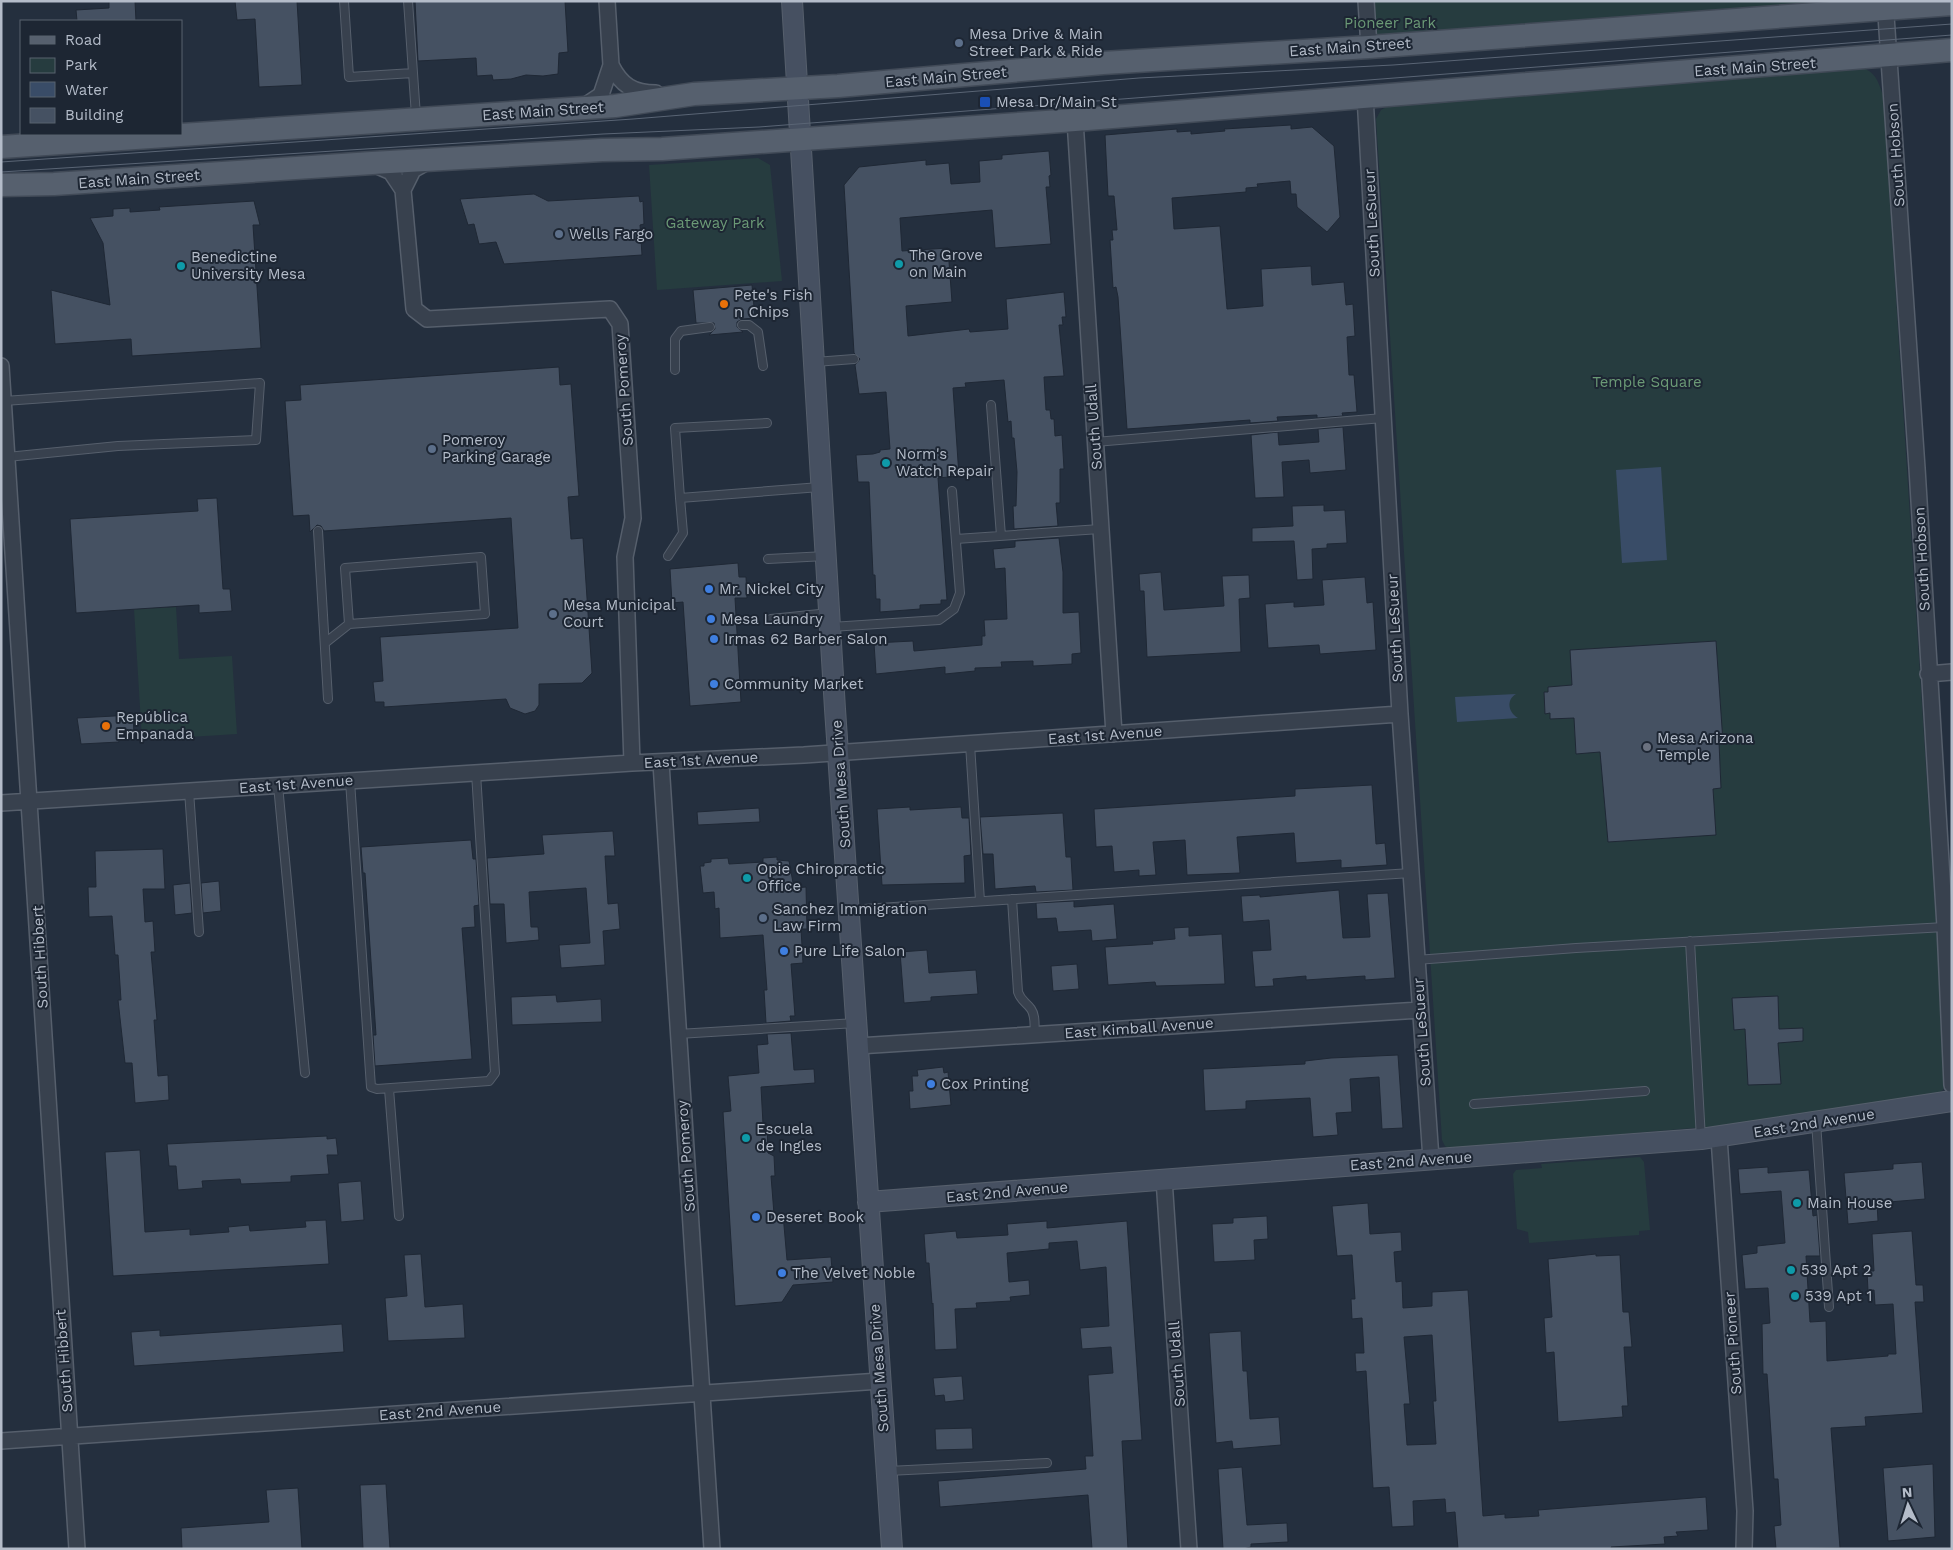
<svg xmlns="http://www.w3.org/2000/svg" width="1953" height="1550" font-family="'Work Sans',sans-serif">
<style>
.green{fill:#263c3f}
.water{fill:#394c67}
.building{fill:#455162;stroke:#1f2835;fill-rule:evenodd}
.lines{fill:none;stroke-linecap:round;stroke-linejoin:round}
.lane-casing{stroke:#565f6c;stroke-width:10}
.street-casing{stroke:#565f6c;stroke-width:18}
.secondary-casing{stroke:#565f6c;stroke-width:22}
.primary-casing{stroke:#414a57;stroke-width:25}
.lane{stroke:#38414e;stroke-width:8}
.street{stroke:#38414e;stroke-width:15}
.secondary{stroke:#465061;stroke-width:20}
.primary{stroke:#56606e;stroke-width:22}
.tram{stroke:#5a6575;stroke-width:1}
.service-dot{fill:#5c6f8a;stroke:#1d2633;stroke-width:2}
.transit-dot{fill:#1a4fb4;stroke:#1d2633;stroke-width:2}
.culture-dot{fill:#0f9aa8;stroke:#1d2633;stroke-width:2}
.food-dot{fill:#e8710a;stroke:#1d2633;stroke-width:2}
.shop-dot{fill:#3f7fe0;stroke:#1d2633;stroke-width:2}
.worship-dot{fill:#6b7280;stroke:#1d2633;stroke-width:2}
.labels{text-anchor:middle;stroke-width:4;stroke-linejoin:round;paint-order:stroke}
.park-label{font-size:15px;fill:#6b9a76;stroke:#1d2633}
.poi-label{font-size:15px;fill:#b4bcc9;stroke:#1d2633;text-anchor:start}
.street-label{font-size:15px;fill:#b4bcc9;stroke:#1d2633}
</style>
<rect width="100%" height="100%" fill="#242f3e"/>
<path class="green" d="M1366,1H1885L1369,47Z
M1857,66C1875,71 1877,78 1883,95L1946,1081L1943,1090L1932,1096L1775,1121L1450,1149L1445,1146L1442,1140L1376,119L1381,110L1392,104Z
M758,158L770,165L782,281L657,290L649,165Z
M176,607L179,659L232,656L237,734L142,740L134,609Z
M1640,1157L1644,1162L1650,1230L1639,1231V1235L1529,1243L1528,1232L1517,1229L1513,1174L1516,1170L1542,1168L1541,1164Z"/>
<path class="water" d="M1661,467L1667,560L1622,563L1616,470Z
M1516,694C1506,700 1508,712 1518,718L1457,722L1455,697Z"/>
<path class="building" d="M109,1H135L136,21H77L76,10L109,8Z
M235,1H297L302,85L259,87L255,19L237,20Z
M415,1H565L568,52L559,53L558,74L543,76L526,75L511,79L493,80L492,75L477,76L476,58L418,61Z
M1291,125V129L1312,127L1334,146L1340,217L1327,232L1297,207L1296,194H1291L1290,181L1257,184L1258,187L1246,188V192L1172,198L1174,229L1220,226L1227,309L1263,306L1261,269L1311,266L1312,285L1344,282L1346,305L1353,304L1355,336L1347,337L1349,375H1354L1357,412L1342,413L1343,416L1317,418V415L1277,417L1278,421L1250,423V420L1127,429L1118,297L1116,287L1113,288L1110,240H1113L1112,230H1117L1114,196H1108L1105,135L1177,129V132L1191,131V134L1225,131L1224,129Z
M1049,151L1051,175L1049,176L1050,187H1046L1051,244L995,248L992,210L900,218L902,251L948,248L952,302L906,306L908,336L969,329L970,332L1008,329L1006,299L1064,292L1066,317H1062L1063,325H1059L1064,376L1044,377L1046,410H1050L1051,419H1054L1055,436L1062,435L1064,469H1060V503H1056L1058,526L1014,529L1013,506H1016L1017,472L1014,438H1012L1011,421L1008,422L1004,380L965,383L966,387L953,388L959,476L938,478L947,600H941V604L920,605V609L880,612V599H876L875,575H873L869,482H858L856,455L873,454L880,452V450L890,449L886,392L859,394L855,365L860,359L854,353L844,185L859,167L926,160V165L949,163L951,184L980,182L979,161L1002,159V155Z
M534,194L548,201L639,196L640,202L643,201L644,224L640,225L642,255L504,264L496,242L479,244L474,224L468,225L460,199Z
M254,201L260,225H253L261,348L132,356L131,339L55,344L51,290L110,305L103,243L90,218L113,216V209L130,208V212L160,210L159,207Z
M752,285L755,318L742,319L737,322V327L743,332L709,335L715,329L714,323H696L693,290Z
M559,367L560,385L571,384L579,496L568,497L571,539L583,538L592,673L582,683L539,684V705L535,711L525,714L510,708L506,699L384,707V702H375L373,682L383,681L380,637L518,628L511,518L324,531L321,526L317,525L310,532L309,515L293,516L285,401L301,400L300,385Z
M1343,427L1346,470L1310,473L1309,460L1282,462L1284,497L1255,498L1251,435L1278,432L1279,445L1319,442L1318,429Z
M217,498L223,589H230L232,611L199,613V605L76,613L70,519L198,511L197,499Z
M1324,505V511L1345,510L1347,543L1327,544V548L1312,549L1313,579L1297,580L1294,541L1252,542V528L1293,526L1292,506Z
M1059,538L1063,572V613L1079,612L1081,653L1072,654V664L1033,666V661L1001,662L1002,667L975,668V671L945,674V667L876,674L874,643L913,641L914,651L982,645V636H985L984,620L1007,619L1005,568L995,569L993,549L1015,547V541Z
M738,563L739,577H746L747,598H735L741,702L690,706L683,602L672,603L670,569Z
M1161,572L1164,610L1224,606L1222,576L1249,575L1250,598L1239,599L1241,652L1147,657L1144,591H1140L1139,574Z
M1365,577L1367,603L1373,602L1376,650L1320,654L1319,645L1268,648L1265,604L1294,602V607L1324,605L1322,580Z
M1716,641L1723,742H1719L1721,788L1713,789L1716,835L1608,842L1600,752L1576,754L1574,718L1550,719V713L1545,714L1544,692H1548V687L1572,685L1570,650Z
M133,715L134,734L118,735L119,742L81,744L77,718Z
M1372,785L1376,844L1385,843L1387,865L1341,868V860L1296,863L1294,833L1237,837L1240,873L1187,875L1185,840L1153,842L1156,875L1139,876V870L1114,872L1112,846L1096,847L1094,809L1295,796V789Z
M910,807V810L961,807L962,818H969L971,855L964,856L965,883L882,885L877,809Z
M759,808L760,822L698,825L697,812Z
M1063,813L1066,857H1071L1073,890L1036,892L1035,886L995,889L993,854H983L980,817Z
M613,831L615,856H605L608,904L618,903L620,929L603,931L605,965L561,968L559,945L590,943L586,888L529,892L531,927H538L539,940L506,943L504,904H490L487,858L544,854L542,835Z
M471,840L473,859H476L479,905L474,906L475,927L462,928L472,1059L375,1066L373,1035H376L365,873H363L361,847Z
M163,849L165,889H143L145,922L153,921L155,952H151L157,1020H154L158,1076L168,1075L169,1100L135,1103L132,1063H125L118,1000H121L118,955H115L112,916L89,917L88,887H96L95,851Z
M777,857V860L789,861L794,888L806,887L807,929H801L803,963L791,964L795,1016H790L791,1021L766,1023L764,990H767L763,935L720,938L719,908L715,909L714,892L703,893L700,866H704V863L711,862V859L728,858L729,864L763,862V858Z
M219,881L221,911L203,913L201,883Z
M190,883L192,913L175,915L173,885Z
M1339,890L1343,938L1370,937L1367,894L1388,893L1395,978L1365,980V976L1306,980V976L1273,979L1274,986L1255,987L1252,951L1271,950L1269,920L1243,922L1241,896L1260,895V897Z
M1074,901V907L1114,904L1117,939L1092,941L1091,930L1058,932L1056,918L1037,919L1036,903Z
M1189,927V936L1222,934L1225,984L1156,986L1155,982L1108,985L1105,947L1153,944L1152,941L1175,939L1174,928Z
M927,950L929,973L976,970L978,994L931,997V1001L904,1003L900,952Z
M1077,964L1079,989L1053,991L1051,966Z
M556,995L557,1002L601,999L602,1022L512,1025L511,997Z
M1778,996L1779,1029L1803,1028V1041L1778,1043L1781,1084L1748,1085L1745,1029L1734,1030L1732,998Z
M791,1033L794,1070L814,1069L815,1083L761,1087L763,1124H767L768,1153L774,1156L775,1176H771L774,1214H783L787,1260L831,1257L833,1282L793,1285L782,1302L735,1306L723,1112L731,1111L728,1076L759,1073L757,1045L768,1044L767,1034Z
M1398,1055L1403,1128L1382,1129L1379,1077L1350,1079L1352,1112L1336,1113L1338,1135L1313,1137L1310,1098L1246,1101V1109L1205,1111L1203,1069L1305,1064V1061L1331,1058Z
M943,1067L944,1073L948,1072L951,1105L910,1109L909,1091H913L912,1076H918L917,1070Z
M327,1136V1139L336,1138L338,1155H327L329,1174L291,1176V1182L241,1184L240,1179L202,1181L203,1188L178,1190L176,1166H169L167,1144Z
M140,1150L145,1232L190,1229V1235L229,1232L228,1227L249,1225L250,1231L306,1227L305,1221L326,1220L329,1264L113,1276L105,1152Z
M1922,1162L1925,1199L1877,1203L1878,1221L1848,1224L1844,1173L1893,1169V1164Z
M1768,1167V1173L1809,1170L1813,1216L1817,1215L1820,1256H1806L1810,1322L1826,1321L1827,1361L1888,1356V1354H1896L1893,1304L1875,1305L1874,1290L1868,1291L1867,1271H1874L1872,1234L1912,1231L1916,1285H1923L1924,1302H1915L1923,1413L1865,1417L1866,1426L1831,1428L1840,1548L1776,1549L1774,1526L1781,1525L1778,1479H1774L1767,1374H1763L1762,1324L1770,1323L1768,1288L1745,1289L1742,1255L1757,1253V1246L1785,1243L1781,1191L1740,1194L1738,1169Z
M361,1181L364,1220L341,1222L338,1183Z
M1368,1203L1370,1234L1401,1232L1402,1251L1394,1252L1396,1282L1402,1281L1403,1308L1432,1306V1292L1468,1290L1483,1516L1505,1514V1518L1539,1516L1538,1510L1706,1497L1708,1530L1676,1532L1678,1536L1664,1537L1665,1544L1611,1547L1612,1549H1458L1455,1512L1446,1513L1445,1499L1413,1501L1414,1526L1392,1527L1389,1487L1373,1488L1366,1371L1356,1372L1355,1353H1364L1362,1318L1352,1319L1351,1299H1355L1352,1255L1337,1256L1332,1206ZM1432,1335L1436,1401H1433L1436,1444L1407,1445L1404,1404H1410L1404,1337Z
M1267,1216L1268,1239L1254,1240L1255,1260L1214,1262L1212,1224L1233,1223V1218Z
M1047,1221V1228L1127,1221L1142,1440L1122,1441L1128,1549H1092L1088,1495L940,1507L938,1481L1086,1469L1085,1456H1093L1088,1375L1113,1373L1111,1347L1082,1349L1080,1328L1109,1326L1106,1267L1080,1270L1077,1241L1049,1243V1249L1007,1253L1009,1282L1029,1280L1030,1295L1010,1297L1011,1301L976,1303L977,1308L955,1309L957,1349L935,1350L933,1303L932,1304L929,1263H926L924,1234L956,1231L957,1238L1008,1235L1007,1224Z
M421,1254L425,1307L463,1304L465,1338L388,1341L385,1298L407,1296L404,1255Z
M1596,1254V1256L1620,1255L1623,1312H1629L1632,1347H1624L1628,1406H1622L1623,1417L1558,1422L1554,1352L1546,1353L1544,1318L1552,1317L1548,1259Z
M342,1324L344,1352L134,1366L131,1332L160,1330V1336Z
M1241,1331L1243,1371H1247L1250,1419L1279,1417L1281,1445L1233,1449L1232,1441L1216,1443L1209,1333Z
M962,1376L964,1400L945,1402L944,1395L935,1396L933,1378Z
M972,1428L973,1449L936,1450L935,1429Z
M1933,1464L1935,1537L1888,1541L1883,1468Z
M1242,1467L1247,1525L1287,1523L1288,1542L1251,1544V1547L1243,1549H1223L1218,1469Z
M386,1484L390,1549H363L360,1485Z
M298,1488L302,1549H182L181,1528L269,1522L266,1490Z"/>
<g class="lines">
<defs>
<path id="lane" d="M344,1L349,77L413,73
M408,1L416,116
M742,325H749L758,332L763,366
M815,362L854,359
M675,370V339L681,331L710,327
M4,401L260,383L256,440L118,446L7,457
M991,405L1001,536
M1095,442L1383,418
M680,498L675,428L767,423
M318,531L328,699
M956,539L1100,529
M668,556L683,533L680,498L820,487
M768,559L826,556
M771,619L829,613
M831,627L939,620L954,609L960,593L952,491
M325,643L349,624L485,614L481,557L345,568L349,624
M970,744L980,901
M350,781L371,1087L377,1089L489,1081L495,1073L476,773
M278,785L305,1073
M189,791L199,932
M1012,899L1018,992C1021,1001 1026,1002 1031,1009C1036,1016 1034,1026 1035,1035
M849,910L1411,873
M1690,941L1701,1139
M1416,960L1576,948L1945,927
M678,1034L856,1023
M389,1089L399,1216
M1474,1104L1645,1091
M1816,1122L1829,1307
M888,1471L1047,1463"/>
<path id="street" d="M607,1L611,65C621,85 633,93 656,93
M1366,1L1369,47
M1885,1L1917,468L1945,927L1952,1085
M1365,96L1400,714L1431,1159
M583,107L601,95L611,65
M1075,120L1114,734
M373,164L391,172L403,190L414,309L427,319L610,309L620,324L633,518L625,557L632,763
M403,190L413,170L429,161
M1,366L77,1549
M1928,674L1952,672
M661,763L712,1549
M1,803L632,763L804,755L1400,714
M858,1046L1420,1010
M1719,1138L1745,1511L1744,1549
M1164,1179L1189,1549
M1,1441L880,1381"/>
<path id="secondary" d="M792,1L835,709L892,1549
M868,1202L1701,1139L1952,1101"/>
<path id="primary" d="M1,147L615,106L694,94L838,86L1103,63L1369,47L1952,4
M1,185L54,184L372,163L602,150L662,149L1075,120L1952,50"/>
</defs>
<use href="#lane" class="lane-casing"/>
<use href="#street" class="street-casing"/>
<use href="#secondary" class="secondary-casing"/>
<use href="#primary" class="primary-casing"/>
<use href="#lane" class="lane"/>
<use href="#street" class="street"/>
<use href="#secondary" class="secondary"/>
<use href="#primary" class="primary"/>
<path class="tram" d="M1,162L633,119L1139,78L1393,65L1952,24
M1,172L603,134L759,127L1952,35"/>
</g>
<g class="service-dot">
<circle cx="959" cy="43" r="5"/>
<circle cx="559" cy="234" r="5"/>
<circle cx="432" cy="449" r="5"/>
<circle cx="553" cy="614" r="5"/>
<circle cx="763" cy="918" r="5"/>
</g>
<rect class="transit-dot" x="979" y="96" width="12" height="12" rx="2.5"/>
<g class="culture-dot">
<circle cx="899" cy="264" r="5"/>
<circle cx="181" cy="266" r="5"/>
<circle cx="886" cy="463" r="5"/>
<circle cx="747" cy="878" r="5"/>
<circle cx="746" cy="1138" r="5"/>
<circle cx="1797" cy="1203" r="5"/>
<circle cx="1791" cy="1270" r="5"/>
<circle cx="1795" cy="1296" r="5"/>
</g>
<g class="food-dot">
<circle cx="724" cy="304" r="5"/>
<circle cx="106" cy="726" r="5"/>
</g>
<g class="shop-dot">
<circle cx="709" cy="589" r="5"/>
<circle cx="711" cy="619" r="5"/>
<circle cx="714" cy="639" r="5"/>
<circle cx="714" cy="684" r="5"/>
<circle cx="784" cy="951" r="5"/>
<circle cx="931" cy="1084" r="5"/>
<circle cx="756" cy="1217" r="5"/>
<circle cx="782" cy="1273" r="5"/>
</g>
<circle class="worship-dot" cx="1647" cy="747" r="5"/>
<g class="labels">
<g class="park-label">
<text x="1390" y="28">Pioneer Park</text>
<text x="715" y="228">Gateway Park</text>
<text x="1647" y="387">Temple Square</text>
</g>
<g class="poi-label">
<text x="969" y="39">Mesa Drive &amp; Main<tspan x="969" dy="17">Street Park &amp; Ride</tspan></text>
<text x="996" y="107">Mesa Dr/Main St</text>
<text x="569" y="239">Wells Fargo</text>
<text x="909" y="260">The Grove<tspan x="909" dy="17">on Main</tspan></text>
<text x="191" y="262">Benedictine<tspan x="191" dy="17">University Mesa</tspan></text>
<text x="734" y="300">Pete's Fish<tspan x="734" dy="17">n Chips</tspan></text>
<text x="442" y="445">Pomeroy<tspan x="442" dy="17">Parking Garage</tspan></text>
<text x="896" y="459">Norm's<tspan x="896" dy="17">Watch Repair</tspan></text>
<text x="719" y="594">Mr. Nickel City</text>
<text x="563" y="610">Mesa Municipal<tspan x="563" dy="17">Court</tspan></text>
<text x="721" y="624">Mesa Laundry</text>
<text x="724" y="644">Irmas 62 Barber Salon</text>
<text x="724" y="689">Community Market</text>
<text x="116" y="722">República<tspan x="116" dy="17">Empanada</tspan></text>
<text x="1657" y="743">Mesa Arizona<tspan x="1657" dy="17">Temple</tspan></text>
<text x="757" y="874">Opie Chiropractic<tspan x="757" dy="17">Office</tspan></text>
<text x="773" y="914">Sanchez Immigration<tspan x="773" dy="17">Law Firm</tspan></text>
<text x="794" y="956">Pure Life Salon</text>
<text x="941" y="1089">Cox Printing</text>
<text x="756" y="1134">Escuela<tspan x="756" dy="17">de Ingles</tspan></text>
<text x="1807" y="1208">Main House</text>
<text x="766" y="1222">Deseret Book</text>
<text x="1801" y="1275">539 Apt 2</text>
<text x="792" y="1278">The Velvet Noble</text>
<text x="1805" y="1301">539 Apt 1</text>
</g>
<g class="street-label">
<text transform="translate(1350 47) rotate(-4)" y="5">East Main Street</text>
<text transform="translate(1755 67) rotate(-4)" y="5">East Main Street</text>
<text transform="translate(946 77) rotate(-5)" y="5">East Main Street</text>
<text transform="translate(543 111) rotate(-4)" y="5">East Main Street</text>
<text transform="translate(1896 155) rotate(-94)" y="5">South Hobson</text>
<text transform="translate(139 179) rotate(-4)" y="5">East Main Street</text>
<text transform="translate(1372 223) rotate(-93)" y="5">South LeSueur</text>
<text transform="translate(624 390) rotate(-94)" y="5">South Pomeroy</text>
<text transform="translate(1094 427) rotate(-94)" y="5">South Udall</text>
<text transform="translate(1922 559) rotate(-93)" y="5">South Hobson</text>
<text transform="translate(1395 628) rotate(-93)" y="5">South LeSueur</text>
<text transform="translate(1105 735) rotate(-4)" y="5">East 1st Avenue</text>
<text transform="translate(701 760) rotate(-3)" y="5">East 1st Avenue</text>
<text transform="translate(296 784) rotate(-4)" y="5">East 1st Avenue</text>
<text transform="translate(841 784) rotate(-94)" y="5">South Mesa Drive</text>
<text transform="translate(40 957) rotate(-93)" y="5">South Hibbert</text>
<text transform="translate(1139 1028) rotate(-4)" y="5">East Kimball Avenue</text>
<text transform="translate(1422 1032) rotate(-94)" y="5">South LeSueur</text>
<text transform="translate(1814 1123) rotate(-9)" y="5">East 2nd Avenue</text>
<text transform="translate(686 1156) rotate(-94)" y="5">South Pomeroy</text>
<text transform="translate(1411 1161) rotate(-4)" y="5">East 2nd Avenue</text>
<text transform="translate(1007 1192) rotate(-5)" y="5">East 2nd Avenue</text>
<text transform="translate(1733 1343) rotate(-94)" y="5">South Pioneer</text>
<text transform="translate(64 1361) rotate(-94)" y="5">South Hibbert</text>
<text transform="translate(1177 1364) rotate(-94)" y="5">South Udall</text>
<text transform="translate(879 1368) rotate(-94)" y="5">South Mesa Drive</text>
<text transform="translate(440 1411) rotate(-4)" y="5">East 2nd Avenue</text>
</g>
</g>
<rect width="1953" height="1550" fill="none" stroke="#b4bcc9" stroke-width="5"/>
<rect x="20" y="20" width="162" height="115" fill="#1d2633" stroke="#59626f"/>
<rect x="30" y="36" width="25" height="8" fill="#56606e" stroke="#59626f"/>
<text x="65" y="45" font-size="15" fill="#b4bcc9">Road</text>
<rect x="30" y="58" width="25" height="15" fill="#263c3f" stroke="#59626f"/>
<text x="65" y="70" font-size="15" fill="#b4bcc9">Park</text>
<rect x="30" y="82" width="25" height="15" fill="#394c67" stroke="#59626f"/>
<text x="65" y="95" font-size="15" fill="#b4bcc9">Water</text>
<rect x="30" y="108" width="25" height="15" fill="#455162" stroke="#59626f"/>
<text x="65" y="120" font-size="15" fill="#b4bcc9">Building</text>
<g transform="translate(1908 1505) rotate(356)" stroke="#1d2633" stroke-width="4" paint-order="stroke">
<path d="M0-4L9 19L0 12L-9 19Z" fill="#b4bcc9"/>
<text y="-8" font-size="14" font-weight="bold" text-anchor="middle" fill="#b4bcc9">N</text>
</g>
</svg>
